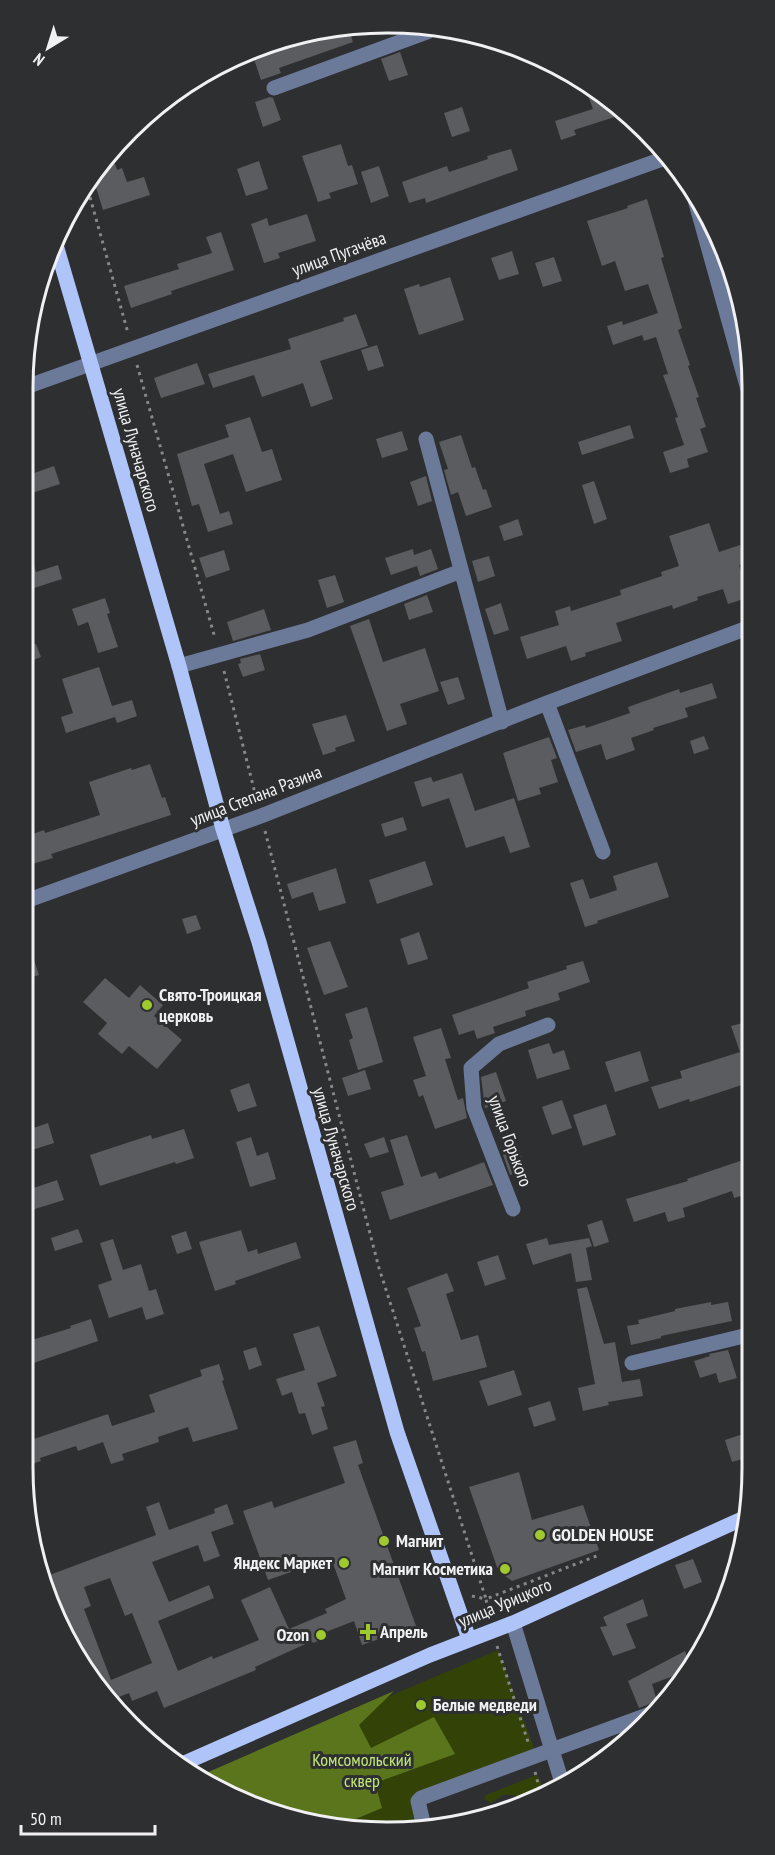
<svg xmlns="http://www.w3.org/2000/svg" width="775" height="1855" font-family="'PT Sans Narrow',sans-serif">
<style>
.green{fill:#334308}
.forest{fill:#5b751c}
.building{fill:#5b5c5f;fill-rule:evenodd}
.lines{fill:none;stroke-linecap:round;stroke-linejoin:round}
.path{stroke:#88888a;stroke-width:3;stroke-dasharray:3 4.5;stroke-linecap:butt}
.minor{stroke:#6c7a9a;stroke-width:15}
.major{stroke:#afc5fa;stroke-width:15}
.poi-dot{fill:#9eca2f;stroke:#2e2f31;stroke-width:2}
.labels{text-anchor:middle;stroke-width:6;stroke-linejoin:round;paint-order:stroke}
.street-label{font-size:18px;fill:#f1f1f3;stroke:#2e2f31}
.poi-label{font-size:18px;font-weight:bold;fill:#f1f1f3;stroke:#2e2f31;text-anchor:start}
.park-label{font-size:18px;fill:#c2e877;stroke:#2e2f31}
.rim{fill:none;stroke:#f1f1f3;stroke-width:3}
</style>
<rect width="100%" height="100%" fill="#2e2f31"/>
<path class="green" d="M498,1650L535,1751L413,1799L421,1827L340,1829L205,1784L198,1778Z
M537,1775L541,1782L543,1794L519,1803V1800L515,1795H503L491,1803L484,1799L486,1795Z"/>
<path class="forest" d="M394,1691L359,1725L371,1748L434,1717L455,1754L375,1783L382,1808L334,1828L205,1784L197,1777Z"/>
<path class="building" d="M348,27L353,42L279,68L281,73L261,80L252,53Z
M400,52L408,75L389,81L381,59Z
M583,81L591,84L624,114L574,130L576,135L561,140L555,121L593,109Z
M270,97L273,98L281,120L263,127L255,102Z
M462,107L470,131L452,137L444,113Z
M341,144L348,166L352,165L358,184L329,193L331,198L318,202L302,156Z
M511,149L518,170L426,203L425,198L409,203L402,182L447,166L449,172L488,159L487,156Z
M111,151L117,170L122,168L127,182L144,177L150,195L103,210L94,181Z
M259,161L268,189L246,196L237,169Z
M379,166L389,196L371,203L361,172Z
M647,199L664,257L661,258L682,328L678,330L690,365L688,366L699,397L696,398L706,427L700,429L708,452L687,459L689,467L670,473L663,452L684,445L675,418L678,417L663,375L668,374L656,337L644,341L642,335L613,345L607,326L622,321L623,325L658,313L648,284L625,291L615,261L602,266L587,221L628,208L627,206Z
M307,214L316,241L278,253L280,258L264,263L251,224L267,218L269,226Z
M221,232L234,270L171,291L172,294L131,308L124,286L179,269L177,264L212,253L206,237Z
M512,251L519,274L499,280L491,258Z
M554,257L562,281L543,287L535,263Z
M450,277L464,320L419,335L404,289L419,284L420,287Z
M356,314L368,346L320,361L333,399L311,407L303,383L262,397L254,375L213,388L208,374L291,349L288,339L344,321L343,318Z
M377,345L384,366L368,371L361,350Z
M197,363L205,384L161,398L154,378Z
M250,417L262,452L272,449L282,480L246,492L233,454L204,464L220,514L229,511L233,524L208,532L199,504L192,506L177,454L229,437L225,425Z
M630,425L634,438L582,455L578,442Z
M402,431L408,450L382,458L376,439Z
M461,435L472,468L475,467L483,490L486,489L492,507L466,516L458,492L451,495L444,470L448,469L439,442Z
M54,466L60,484L29,494L23,477Z
M426,476L432,501L418,506L410,482Z
M594,481L607,519L594,524L582,485Z
M518,519L523,535L504,541L499,526Z
M709,523L719,552L740,545L746,563L739,565L750,597L728,604L723,589L697,597L698,600L673,609L672,605L616,623L622,641L585,653L586,656L571,661L566,646L527,659L520,637L559,625L555,611L570,606L571,611L621,595L620,590L662,576L661,572L679,566L669,536Z
M25,538L36,572L58,565L62,579L25,591L22,583V539Z
M413,549L414,555L431,549L438,569L420,576L417,566L391,575L385,558Z
M224,550L230,570L206,578L199,558Z
M489,556L495,576L478,582L472,561Z
M335,575L344,602L327,608L318,580Z
M427,595L433,612L409,620L404,604Z
M105,598L110,613L107,614L118,647L98,653L88,622L78,626L72,609Z
M501,603L509,630L494,635L485,609Z
M264,609L271,630L233,641L227,622Z
M369,619L383,662L425,648L439,691L400,704L407,724L387,731L350,626Z
M36,644L41,657L26,663L22,648Z
M260,654L265,670L243,677L238,664L241,663L240,659Z
M99,667L112,706L132,700L137,716L117,723L115,717L66,733L61,717L73,713L62,679Z
M458,677L465,699L448,705L440,682Z
M712,683L717,698L685,708L688,717L653,728L654,730L631,738L635,750L606,760L601,744L576,752L568,730L585,725L586,728L630,713L628,707L679,689L680,693Z
M346,715L355,741L335,748L336,751L323,755L312,724Z
M704,736L709,749L694,754L690,741Z
M549,737L557,758L551,760L558,782L539,788L541,794L518,801L503,753Z
M150,764L162,798L165,797L171,815L51,854L53,858L22,867V838L44,830L45,833L100,815L89,782L131,768L132,770Z
M462,773L475,811L514,798L530,847L510,853L504,836L466,848L449,798L422,807L414,782L431,777L433,782Z
M403,817L407,830L385,837L381,824Z
M425,861L433,885L377,904L369,880Z
M657,862L669,897L597,921L598,923L585,927L570,883L583,879L590,899L617,890L613,876Z
M336,868L346,903L319,911L313,892L292,899L287,884Z
M196,915L201,929L187,934L182,919Z
M419,932L428,959L408,965L400,939Z
M25,933L39,975L22,980V934Z
M330,941L348,987L324,995L307,948Z
M583,961L590,982L558,993L560,1000L525,1011L526,1016L493,1027L495,1033L477,1039L474,1030L459,1035L452,1015L529,988L527,982L567,969L566,966Z
M105,978L129,998L140,985L163,1005L154,1016L182,1040L157,1069L129,1046L122,1054L98,1034L107,1023L83,1002Z
M367,1007L383,1062L358,1070L349,1040L353,1038L345,1014Z
M751,1021V1082L690,1102L689,1099L659,1109L651,1087L682,1078L680,1071L740,1052L731,1026Z
M441,1028L451,1058L445,1059L458,1100L463,1098L467,1118L435,1129L423,1095L419,1097L413,1080L426,1076L413,1037Z
M549,1043L553,1054L564,1050L570,1069L537,1079L528,1050Z
M640,1051L649,1081L615,1092L605,1062Z
M365,1070L371,1089L348,1096L342,1078Z
M496,1072L506,1101L485,1108L481,1077Z
M249,1083L257,1106L238,1112L230,1090Z
M562,1100L572,1128L552,1135L542,1107Z
M606,1104L616,1135L583,1146L573,1115Z
M48,1123L54,1143L26,1152L22,1141V1132Z
M184,1129L194,1158L176,1164L175,1162L100,1186L90,1155L151,1135L152,1139Z
M407,1135L421,1177L436,1172L439,1179L484,1162L493,1185L390,1220L381,1192L404,1185L390,1140Z
M251,1137L257,1156L268,1152L276,1179L250,1187L236,1142Z
M384,1137L389,1152L370,1158L364,1144Z
M518,1146L526,1170L510,1175L502,1152Z
M740,1161L751,1193L734,1198L732,1191L683,1208L685,1217L668,1222L665,1212L634,1222L626,1199L688,1181L687,1179Z
M57,1180L64,1200L22,1213V1192Z
M602,1220L609,1242L594,1247L587,1225Z
M78,1229L83,1242L55,1251L51,1238Z
M241,1230L248,1252L257,1249L258,1254L296,1242L301,1258L235,1281L236,1284L215,1291L199,1242Z
M186,1231L192,1249L177,1254L171,1236Z
M547,1238L549,1245L589,1238L592,1246L586,1248L592,1280L576,1282L571,1253L533,1265L526,1244Z
M113,1239L123,1270L141,1264L149,1291L156,1289L164,1314L146,1320L142,1307L109,1318L98,1285L112,1280L100,1243Z
M498,1255L506,1279L485,1286L477,1262Z
M447,1273L454,1291L446,1294L461,1340L478,1335L487,1367L433,1381L425,1351L422,1352L414,1328L421,1326L407,1288Z
M587,1287L604,1344L615,1342L622,1382L640,1379L643,1396L608,1402L609,1405L583,1411L578,1388L595,1384L577,1289Z
M711,1302V1305L728,1302L732,1321L661,1336V1338L631,1345L627,1326L639,1324L638,1320L675,1311V1309Z
M91,1319L98,1341L22,1367V1343L71,1328L70,1326Z
M319,1326L337,1376L317,1383L325,1406L321,1407L328,1429L312,1435L305,1413L299,1414L292,1392L282,1396L276,1379L305,1370L293,1334Z
M256,1347L262,1365L249,1370L243,1351Z
M728,1350L737,1378L719,1383L716,1373L700,1378L694,1361L710,1356L709,1354Z
M219,1364L224,1380L222,1381L238,1429L193,1442L188,1427L158,1437L159,1442L122,1454L124,1460L111,1464L103,1442L78,1451L76,1446L40,1458L41,1461L22,1467V1443L108,1414L112,1426L155,1412L149,1395L202,1376L200,1370Z
M514,1370L522,1395L488,1406L479,1381Z
M550,1401L556,1420L534,1427L528,1408Z
M752,1431V1451L747,1453L749,1457L732,1462L725,1440Z
M356,1440L363,1463L358,1465L416,1626L362,1645L354,1621L326,1632L328,1637L313,1643L312,1641L255,1667L256,1670L164,1708L157,1691L132,1701L129,1693L119,1697L123,1707L116,1710L113,1708L53,1605L58,1604L47,1576L156,1535L146,1507L159,1502L169,1530L215,1513L214,1509L227,1504L234,1524L211,1532L220,1556L204,1562L198,1545L152,1562L169,1602L209,1585L214,1598L158,1621L178,1671L212,1656L213,1659L259,1640L241,1600L270,1587L289,1629L327,1613L325,1609L346,1599L331,1558L268,1580L243,1511L272,1501L274,1508L345,1483L333,1447ZM110,1578L125,1616L132,1613L152,1663L111,1680L84,1609L91,1606L84,1587Z
M519,1472L532,1520L583,1505L599,1550L512,1581L504,1575L497,1567L469,1487Z
M693,1559L702,1582L684,1589L675,1565Z
M643,1599L648,1616L626,1624L636,1648L613,1656L600,1627L607,1626L603,1617Z
M685,1651L690,1665L687,1671L652,1684L657,1701L639,1708L628,1681Z"/>
<g class="lines">
<path class="path" d="M88,190L128,333
M137,365L215,638
M224,671L257,801
M265,831L379,1268L486,1599L599,1555
M472,1596L486,1599L489,1616
M497,1646L528,1742
M535,1772L541,1794"/>
<path class="minor" d="M274,88L427,32
M694,196L749,393
M23,388L668,157
M426,439L502,722
M179,666L308,630L461,571
M547,703L603,852
M23,902L261,816L547,703L750,627
M513,1209L474,1108L471,1068L499,1044L548,1025
M632,1363L752,1334
M513,1623L563,1786
M424,1827L418,1801L421,1798L650,1714"/>
<path class="major" d="M56,245L179,666L223,829L259,942L397,1432L469,1639
M182,1764L430,1655L513,1623L744,1518"/>
</g>
<g class="poi-dot">
<circle cx="147" cy="1005" r="6"/>
<circle cx="540" cy="1535" r="6"/>
<circle cx="384" cy="1541" r="6"/>
<circle cx="344" cy="1563" r="6"/>
<circle cx="505" cy="1569" r="6"/>
<path d="M365 1623h6v6h6v6h-6v6h-6v-6h-6v-6h6z"/>
<circle cx="321" cy="1635" r="6"/>
<circle cx="421" cy="1705" r="6"/>
</g>
<g class="labels">
<g class="street-label">
<text transform="translate(339 254) rotate(-20)" y="6">улица Пугачёва</text>
<text transform="translate(136 450) rotate(74)" y="6">улица Луначарского</text>
<text transform="translate(256 796) rotate(-21)" y="6">улица Степана Разина</text>
<text transform="translate(510 1141) rotate(70)" y="6">улица Горького</text>
<text transform="translate(336 1149) rotate(74)" y="6">улица Луначарского</text>
<text transform="translate(505 1603) rotate(-23)" y="6">улица Урицкого</text>
</g>
<g class="poi-label">
<text x="159" y="1001">Свято-Троицкая<tspan x="159" dy="21">церковь</tspan></text>
<text x="552" y="1541">GOLDEN HOUSE</text>
<text x="396" y="1547">Магнит</text>
<text x="332" y="1569" text-anchor="end">Яндекс Маркет</text>
<text x="493" y="1575" text-anchor="end">Магнит Косметика</text>
<text x="380" y="1638">Апрель</text>
<text x="309" y="1641" text-anchor="end">Ozon</text>
<text x="433" y="1711">Белые медведи</text>
</g>
<g class="park-label">
<text x="362" y="1766">Комсомольский<tspan x="362" dy="21">сквер</tspan></text>
</g>
</g>
<path d="M0 0H775V1855H0ZM387 33H388A354 354 0 0 1 742 387V1468A354 354 0 0 1 388 1822H387A354 354 0 0 1 33 1468V387A354 354 0 0 1 387 33Z" fill="#2e2f31" fill-rule="evenodd"/>
<path class="rim" d="M387 33H388A354 354 0 0 1 742 387V1468A354 354 0 0 1 388 1822H387A354 354 0 0 1 33 1468V387A354 354 0 0 1 387 33Z"/>
<g transform="translate(48 48) rotate(218)" stroke="#2e2f31" stroke-width="4.5" paint-order="stroke">
<path d="M0-4.5L10 22L0 15L-10 22Z" fill="#f1f1f3"/>
<text y="-9" font-size="16" font-weight="bold" text-anchor="middle" fill="#f1f1f3">N</text>
</g>
<path d="M21 1825v9h134v-9" fill="none" stroke="#f1f1f3" stroke-width="3"/>
<text x="30" y="1825" font-size="18" fill="#f1f1f3" stroke="#2e2f31" stroke-width="4.5" paint-order="stroke">50 m</text>
</svg>
